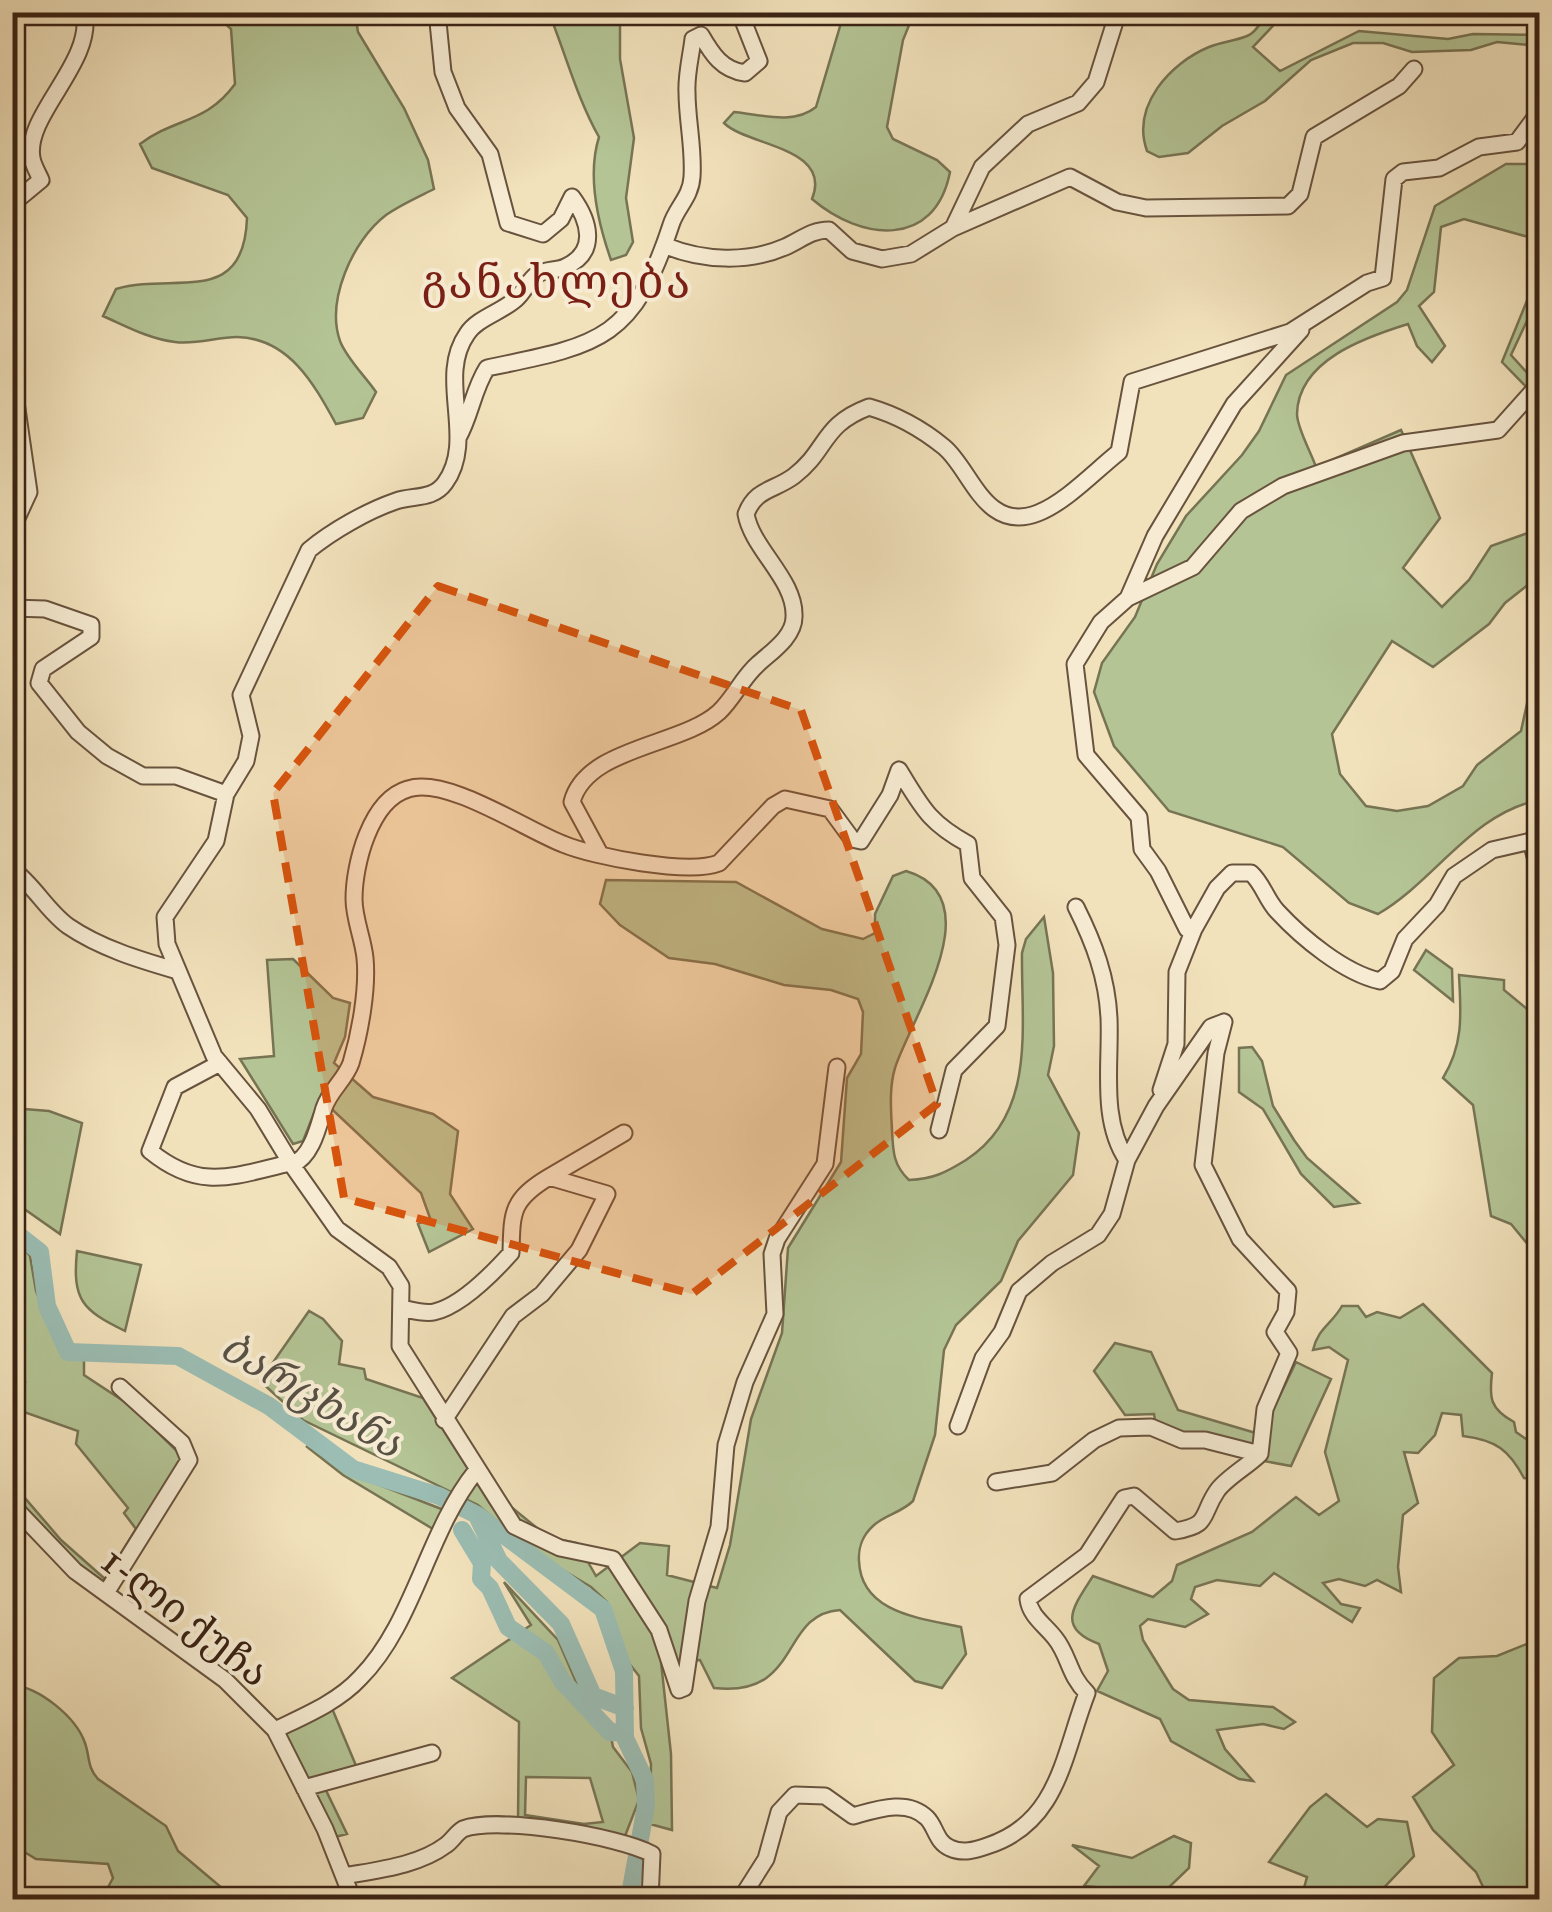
<svg xmlns="http://www.w3.org/2000/svg" width="1552" height="1912" font-family="'IM FELL Great Primer','Noto Serif Georgian',serif">
<style>
.green{fill:#b4c495;stroke:#777454;stroke-width:2.5;fill-rule:evenodd}
.lines{fill:none;stroke-linecap:round;stroke-linejoin:round}
.river{stroke:#9bbdb3;stroke-width:18}
.minor-casing{stroke:#68533e;stroke-width:19}
.minor{stroke:#f7ecd3;stroke-width:15}
.marked{fill:#d7540d;fill-opacity:0.2;stroke:#d7540d;stroke-width:8;stroke-dasharray:20 12;stroke-linejoin:round}
.labels{text-anchor:middle;stroke-width:8;stroke-linejoin:round;paint-order:stroke}
.street-label{font-size:40px;fill:#3a2314;stroke:#f7ecd3}
.water-label{font-size:42px;font-style:italic;fill:#575144;stroke:#f7ecd3}
.quarter-label{font-size:45px;letter-spacing:2.5px;fill:#7a1f14;stroke:#f7ecd3}
</style>
<rect width="100%" height="100%" fill="#f2e2bc"/>
<filter id="stains"><feTurbulence type="fractalNoise" baseFrequency=".002" numOctaves="4"/><feColorMatrix values="0 0 0 0 .2 0 0 0 0 .09 0 0 0 0 .02 0 0 0 .5 -.17"/></filter>
<radialGradient id="worn" r=".72"><stop offset=".6" stop-color="#630" stop-opacity="0"/><stop offset="1" stop-color="#630" stop-opacity=".3"/></radialGradient>
<path class="green" d="M214,13H355L358,32L404,108L428,160L434,189C418,197 400,205 386,215C352,241 326,301 340,341C347,359 365,376 376,392L363,418L336,424C314,384 289,338 237,337C217,337 196,345 175,342C149,339 126,326 103,316L116,289C175,272 244,308 247,218L228,195L152,168L140,144C176,117 206,124 235,84L231,29Z
M549,13H620V59L634,138L626,198L633,242L626,255L611,260C598,223 587,175 599,137C577,98 566,55 549,13Z
M844,13H914L903,40L887,127L893,139L937,160L950,172C935,249 861,241 812,199C833,147 747,146 724,123L734,112C762,115 794,125 816,107Z
M1267,13H1285L1253,47L1280,71L1359,31L1448,39L1473,34L1539,35V46L1497,42L1471,50L1412,52L1383,43H1353L1311,60L1265,101L1222,126L1188,153L1159,157L1147,151C1131,106 1170,63 1209,47C1221,42 1235,41 1247,36C1256,33 1262,20 1267,13Z
M1506,164H1539V240L1464,219L1441,227L1434,292L1419,306L1445,346L1432,362L1417,346L1408,324C1366,337 1298,360 1297,414C1297,428 1311,452 1316,467L1401,430L1440,518L1403,568L1442,607L1469,580L1491,546L1539,529V576L1505,603L1489,624L1433,667L1392,641L1332,734L1340,774L1366,806L1397,811L1428,806L1463,786L1477,765L1521,731L1533,676L1539,672V800C1472,813 1435,881 1378,914L1349,903L1283,847L1169,811L1114,746L1094,692L1102,663L1135,617L1157,564L1186,516L1242,455L1259,431L1286,375L1397,302L1407,290L1435,206Z
M1539,271V295L1511,355L1539,386V400L1502,362Z
M906,871C994,897 911,1018 895,1068C889,1088 891,1110 892,1130C893,1151 893,1165 909,1180C933,1179 945,1173 966,1160C1037,1114 1021,1027 1022,953L1026,939L1044,917L1053,973L1054,1046L1048,1075L1079,1133L1073,1175L1018,1241L1001,1281L956,1325L944,1350L935,1435L913,1501C901,1513 884,1515 873,1526C863,1535 858,1548 859,1561C861,1613 920,1618 961,1627L966,1654L942,1688L915,1681L840,1610C779,1614 802,1698 714,1688L700,1660L661,1662L671,1754L672,1830L650,1824L651,1764L641,1728L639,1676L621,1653L607,1602L591,1587L531,1551L478,1505L303,1420L260,1381L309,1311L323,1319L342,1341L339,1364L364,1369L366,1379L423,1398L491,1505L504,1501L548,1537L577,1543L596,1576L640,1543L669,1546L667,1575L717,1588L730,1545L751,1419L782,1333L788,1248L841,1162L847,1078L861,1054L863,1012L858,999L831,990L784,985L715,964L669,958L620,925L600,904L606,880L736,882L822,929L863,939L875,933V914L893,876Z
M1426,950L1452,969L1453,1001L1414,970Z
M293,959L333,998L350,1003L345,1037L334,1063L373,1097L433,1114L458,1131L450,1194L473,1229L429,1252L418,1224L430,1218L421,1193L320,1098L303,1141L293,1144L240,1059L274,1056L267,960Z
M1459,975L1504,980V990L1539,1019V1258L1511,1224L1491,1216L1473,1105L1443,1078C1464,1044 1461,1013 1459,975Z
M1252,1047L1262,1061L1273,1106L1294,1140L1307,1158L1359,1203L1334,1207L1301,1174L1263,1109L1239,1092V1048Z
M12,1108L49,1111L82,1123L60,1234L13,1201Z
M13,1235L30,1256L36,1291L60,1350L67,1358L84,1360V1375L131,1406L184,1458L104,1587C77,1565 13,1520 12,1483L61,1540L105,1579L136,1529L124,1513L128,1508L76,1444L78,1431L21,1411L25,1382L12,1380Z
M77,1251L141,1265L125,1331C82,1310 72,1300 77,1251Z
M1423,1304L1492,1373C1489,1398 1490,1409 1514,1422L1516,1432L1539,1448V1480L1524,1478C1509,1450 1496,1440 1463,1436L1461,1415L1442,1413L1435,1435L1418,1453L1404,1452L1418,1503L1403,1515L1398,1567L1401,1592L1377,1580L1365,1586L1339,1579L1323,1583L1341,1604L1360,1608L1352,1622L1274,1573L1260,1586L1217,1580L1195,1587L1191,1599L1208,1614L1185,1627L1148,1619L1140,1626L1143,1640L1173,1689L1189,1700L1273,1707L1295,1722L1284,1729L1263,1724L1217,1730L1225,1749L1253,1781L1239,1779L1171,1741L1160,1719L1097,1691L1108,1671L1099,1644C1056,1628 1073,1607 1093,1576L1153,1597L1172,1581L1177,1565L1252,1532L1296,1497L1319,1515L1339,1501L1325,1452L1348,1360L1329,1347L1313,1350C1318,1328 1332,1324 1342,1306H1358L1366,1317L1377,1312L1400,1318Z
M1115,1343L1151,1352L1178,1410L1259,1434L1258,1447L1183,1436L1156,1426L1154,1414L1125,1415L1094,1371Z
M1296,1362L1331,1379L1291,1466L1264,1461L1273,1410Z
M306,1446L354,1475L444,1510L433,1529L343,1475Z
M504,1582L558,1640L580,1691L608,1721L613,1747L632,1772L639,1800L625,1836L518,1820L519,1722L452,1678L531,1625ZM526,1777L590,1778L603,1822L584,1824L525,1815Z
M1539,1639V1693L1530,1701L1540,1741L1539,1899H1479L1485,1891L1476,1872L1433,1830L1413,1797L1454,1765L1432,1732L1434,1678L1459,1658L1497,1656Z
M13,1685C40,1688 76,1717 85,1743C90,1757 87,1767 98,1779L166,1826L178,1851L235,1899H113L106,1891L113,1878L108,1864L36,1859L13,1845Z
M331,1706L357,1768L321,1780L347,1834L335,1837L284,1734Z
M1326,1794L1367,1827L1378,1819L1407,1822L1414,1856L1373,1899H1301L1307,1877L1269,1862L1310,1807Z
M1174,1836L1191,1843L1189,1868L1163,1893L1084,1886L1099,1866L1072,1845L1132,1858Z"/>
<g class="lines">
<path class="river" d="M12,1230L40,1252L47,1306L68,1352L178,1356L269,1406L353,1469L439,1496L477,1515L603,1609L624,1671L625,1738L645,1780L646,1806L629,1900
M479,1520L499,1561L561,1624L593,1696L625,1708
M462,1530L482,1563L481,1579L490,1588L508,1627L546,1653L562,1681L610,1732L625,1733"/>
<defs>
<path id="minor" d="M12,204L41,180C38,173 33,165 32,158C24,115 95,62 84,12
M953,228L1070,177L1117,202L1146,208L1288,206L1300,194L1314,137L1399,86L1414,69
M666,246C703,261 748,263 785,247C801,240 811,230 829,230L852,251L882,259L911,254L953,228L982,167L1028,124L1078,103L1096,82L1118,12
M1301,330L1234,404L1155,536L1128,598L1101,622L1075,664L1086,755L1139,817L1142,849L1158,871L1187,929H1194L1217,888L1232,873H1251C1263,884 1266,899 1277,911C1302,938 1344,973 1380,981L1392,971L1405,939L1437,905L1454,876L1492,850L1531,841L1540,876
M12,374L29,492L12,529
M458,438C471,415 473,390 487,368C599,345 633,341 671,225C676,208 691,197 692,177C694,148 687,121 687,92C686,75 691,56 693,39L701,35C712,54 722,70 745,73L759,61L744,23L745,12
M1128,598L1193,567L1241,511L1283,486L1403,443L1498,430L1540,383
M12,608L45,609L91,625V637L43,669L39,683L78,732L107,756L143,776H176L226,794
M899,770C922,807 928,822 968,844L972,878L1003,917L1007,945L997,1026L954,1070L939,1130
M599,852L572,802C586,747 682,746 719,712C734,698 742,678 758,664C771,652 794,637 794,617C796,580 752,549 746,514C756,488 774,491 794,476C828,450 821,425 869,407C897,415 922,429 944,447C971,469 985,534 1038,513C1066,502 1095,471 1119,452L1132,382L1290,332L1367,283L1383,278L1394,179L1403,172L1439,168L1479,147L1517,142L1540,111
M12,869C34,885 47,911 68,926C100,948 140,960 178,971
M1076,907C1094,943 1107,977 1109,1018C1111,1064 1100,1120 1127,1160
M220,1063L175,1087L150,1151C200,1192 233,1176 290,1163
M837,1067L825,1164L777,1239L772,1254L775,1314L745,1382L726,1445L719,1527L697,1601L684,1688L679,1690L659,1630L613,1559L560,1548L514,1526L400,1346L401,1286L389,1267L337,1229L292,1165C312,1156 318,1128 324,1108C330,1090 345,1080 351,1063C360,1033 368,989 365,958C363,938 354,919 354,899C354,865 370,800 408,789C447,776 526,830 563,844C594,857 689,875 719,863L773,806L785,799L830,809L852,839L861,841L890,795L899,770
M1161,1090L1176,1044L1177,972L1194,929
M292,1165L258,1109L214,1056L167,944L165,917L216,841L226,794L246,761L251,736L241,695L309,550C332,531 367,511 396,501C413,495 433,500 445,483C477,439 436,378 467,334C477,318 502,312 516,299C524,292 528,281 536,275C545,269 556,271 565,267C599,252 589,220 572,197L561,219L543,234L508,223L490,154L457,108L443,72L437,12
M549,1177L624,1133
M401,1308C411,1310 424,1314 434,1312C461,1306 493,1273 511,1253C512,1212 511,1200 549,1177L607,1194L579,1250L542,1294L513,1316L444,1420
M958,1426L983,1358L1002,1332L1019,1291L1052,1263L1098,1235L1112,1214L1127,1160L1156,1106L1211,1027L1224,1022
M996,1482L1052,1473L1094,1440L1119,1428L1151,1427L1182,1440H1205L1260,1454
M12,1505L75,1571L225,1680L275,1730L325,1829L353,1900
M106,1593L189,1460L182,1443L120,1387
M275,1730C304,1716 338,1702 360,1678C414,1624 427,1532 476,1471
M304,1788L432,1753
M344,1876C377,1870 418,1866 446,1845C453,1840 456,1833 463,1829C498,1816 619,1836 652,1854L650,1900
M740,1900L766,1859L779,1812L795,1795L825,1796L853,1816C875,1810 907,1798 927,1818C936,1827 936,1842 950,1848C963,1854 975,1850 987,1846C1059,1823 1063,1755 1087,1693C1069,1676 1069,1655 1055,1638C1045,1625 1030,1616 1028,1599L1087,1555L1124,1498L1134,1496L1175,1531C1211,1525 1200,1516 1217,1491C1226,1478 1248,1466 1260,1454L1265,1409L1289,1353L1275,1332L1286,1312L1288,1291L1240,1239L1203,1165L1216,1053L1224,1022"/>
</defs>
<use href="#minor" class="minor-casing"/>
<use href="#minor" class="minor"/>
</g>
<path class="marked" d="M438,586L801,710L937,1104L692,1294L344,1198L273,793Z"/>
<g class="labels">
<g class="street-label">
<text transform="translate(186 1616) rotate(38)" y="14">1-ლი ქუჩა</text>
</g>
<g class="water-label">
<text transform="translate(312 1394) rotate(31)" y="15">ბარცხანა</text>
</g>
<g class="quarter-label">
<text x="557" y="297">განახლება</text>
</g>
</g>
<rect width="1552" height="1912" fill="none" stroke="#f2e2bc" stroke-width="50"/>
<rect x="15" y="15" width="1522" height="1882" fill="none" stroke="#3a2314" stroke-width="5"/>
<rect x="25" y="25" width="1502" height="1862" fill="none" stroke="#3a2314" stroke-width="2.5"/>
<rect width="100%" height="100%" filter="url(#stains)"/>
<rect width="100%" height="100%" fill="url(#worn)"/>
</svg>
